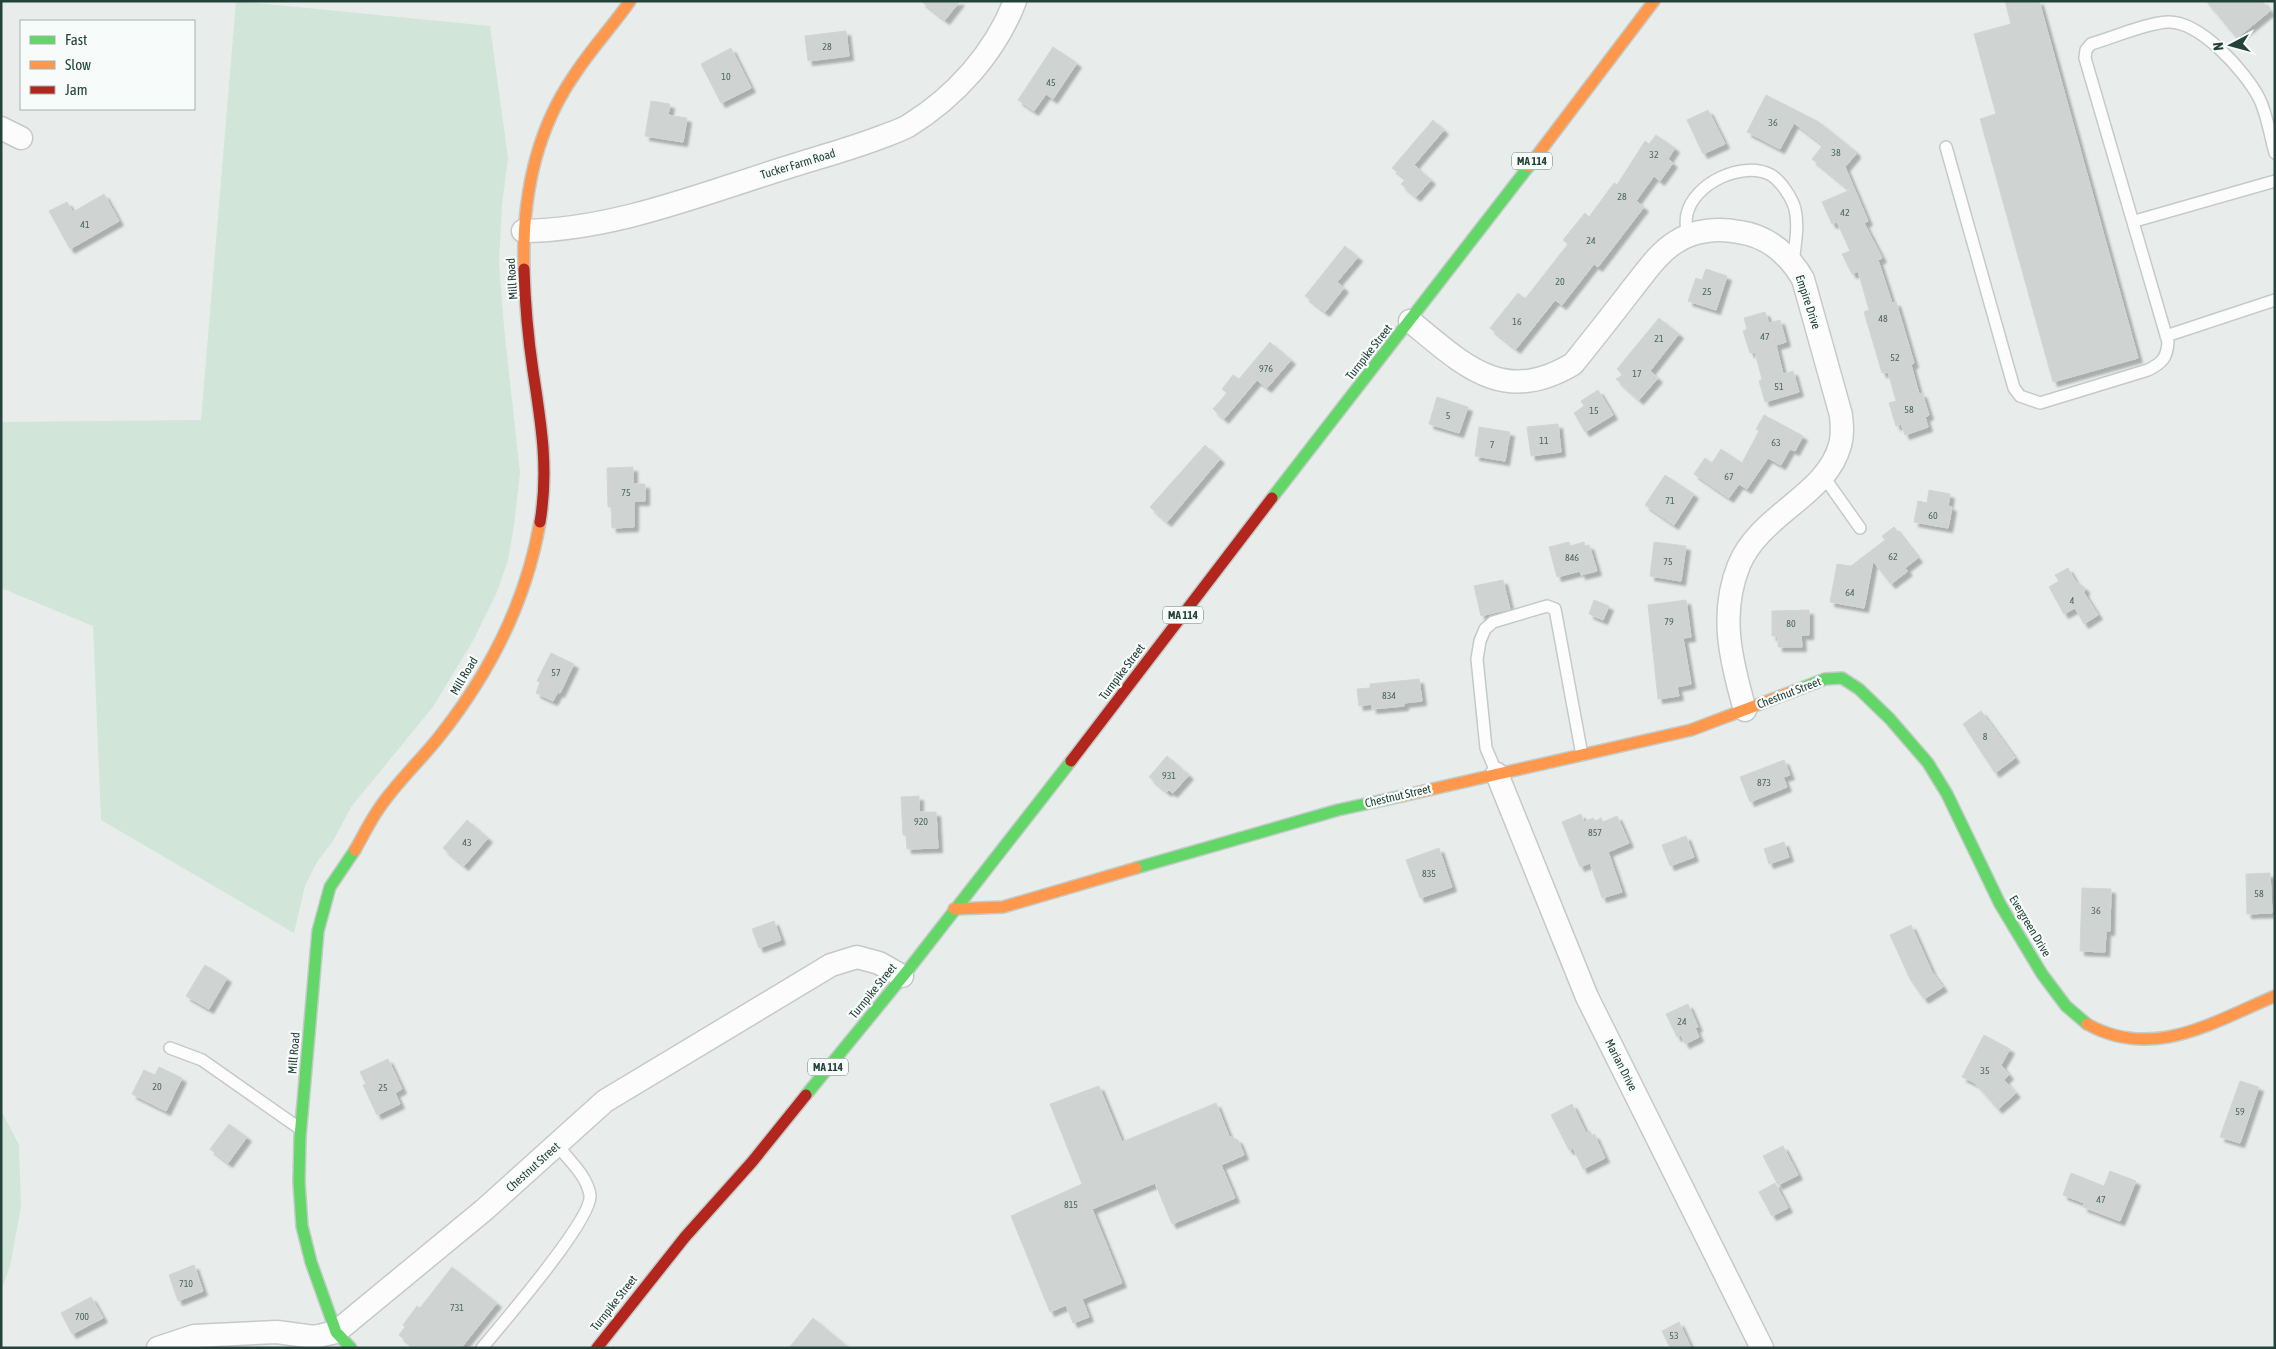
<svg xmlns="http://www.w3.org/2000/svg" width="2276" height="1349" font-family="'Asap Condensed',sans-serif">
<style>
.green{fill:#d1e6d8}
.building{fill:#cfd4d2;stroke:#d1d6d4;filter:url(#shadow)}
.lines{fill:none;stroke-linecap:round;stroke-linejoin:round}
.lane-casing{stroke:#c5cac8;stroke-width:14}
.street-casing{stroke:#c5cac8;stroke-width:25}
.fast-casing{stroke:#c3cbc8;stroke-width:14}
.slow-casing{stroke:#c3cbc8;stroke-width:14}
.jam-casing{stroke:#c3cbc8;stroke-width:14}
.lane{stroke:#fcfcfc;stroke-width:11}
.street{stroke:#fcfcfc;stroke-width:22}
.fast{stroke:#63d668;stroke-width:11}
.slow{stroke:#ff974d;stroke-width:11}
.jam{stroke:#b3261e;stroke-width:11}
.labels{text-anchor:middle;stroke-width:4.5;stroke-linejoin:round;paint-order:stroke}
.number-label{font-size:10px;fill:#506761}
.shield{fill:#f7fbf9;stroke:#637a73;stroke-width:1}
.shield-label{font-size:11px;font-weight:bold;fill:#24423a}
.street-label{font-size:12px;fill:#24423a;stroke:#f7fbf9}
</style>
<defs>
<filter id="shadow"><feDropShadow dx="4.5" dy="4.5" stdDeviation="1" flood-color="#0004"/></filter>
</defs>
<rect width="100%" height="100%" fill="#e8edeb"/>
<path class="green" d="M236,1L490,26L508,158L502,205L499,262L504,327L520,473L514,526L508,560L497,592L474,639L433,707L351,807L333,841L317,862L305,886L294,933L101,820L93,626L1,588V422L201,420Z
M1,1110L19,1145L21,1207L10,1266L1,1291Z"/>
<path class="building" d="M921,1H960L945,20Z
M2005,1H2039L2138,358L2053,382L1980,119L1996,114L1974,34L2011,24Z
M2206,1H2262L2270,11L2237,38Z
M846,31L849,56L808,61L805,36Z
M1053,47L1077,63L1053,99L1046,94L1034,111L1018,100Z
M731,48L751,88L721,103L701,64Z
M1766,95L1819,122L1855,151L1856,154L1845,167L1868,221L1864,223L1882,258L1878,260L1892,303L1896,302L1914,363L1911,365L1919,394L1922,393L1929,415L1925,417L1928,427L1905,435L1901,424L1896,426L1889,403L1896,401L1888,372L1882,373L1864,312L1869,310L1858,271L1852,274L1842,254L1850,251L1837,222L1832,224L1822,202L1850,190L1812,159L1823,145L1794,123L1780,149L1747,132Z
M651,101L670,104L668,115L687,118L683,142L645,136Z
M1708,110L1725,144L1703,154L1687,120Z
M1433,120L1444,130L1414,165L1431,180L1416,197L1401,184L1406,179L1392,168Z
M1656,135L1675,148L1668,159L1673,163L1660,181L1654,176L1636,201L1644,207L1598,267L1594,264L1562,305L1555,300L1516,349L1490,328L1518,293L1525,299L1568,244L1563,240L1585,213L1589,217L1614,183L1617,185L1645,141L1649,144Z
M104,194L119,221L70,249L49,211L67,202L73,212Z
M1345,246L1358,257L1337,282L1344,288L1325,312L1305,296Z
M1706,269L1727,276L1716,310L1688,301L1696,278L1702,280Z
M1765,312L1769,323L1780,320L1786,342L1776,345L1783,374L1793,371L1799,392L1765,402L1759,381L1762,379L1755,352L1750,353L1743,331L1747,329L1744,318Z
M1659,318L1679,334L1650,371L1658,378L1639,400L1616,379L1623,375L1617,369Z
M1270,342L1291,360L1267,388L1257,380L1224,419L1213,409L1227,393L1222,389L1233,375L1239,379Z
M1598,390L1613,415L1585,432L1574,413L1584,406L1581,401Z
M1437,397L1468,407L1459,433L1429,424Z
M1764,415L1803,436L1795,451L1790,449L1781,465L1768,458L1747,489L1739,484L1729,498L1694,474L1705,458L1712,463L1721,449L1742,463L1759,431L1756,429Z
M1558,424L1561,452L1531,456L1527,427Z
M1479,427L1510,432L1505,461L1475,456Z
M1205,445L1220,459L1167,522L1150,507Z
M633,467V484H645V501H634V527L612,528L611,507H608L607,468Z
M1665,475L1694,494L1674,525L1645,505Z
M1929,490L1950,494L1948,506L1952,507L1948,528L1914,522L1918,501L1927,503Z
M1894,527L1918,558L1905,568L1908,571L1891,584L1873,561L1864,608L1830,602L1837,564L1851,566L1885,540L1882,536Z
M1569,542L1570,546L1584,542L1585,546L1589,545L1597,571L1581,575L1580,571L1557,577L1549,547Z
M1654,542L1686,546L1681,581L1650,576Z
M2068,568L2075,581L2085,588L2084,593L2098,615L2084,624L2075,608L2064,614L2049,587L2059,581L2055,575Z
M1503,580L1510,609L1481,616L1474,586Z
M1594,600L1609,606L1603,620L1589,614Z
M1686,600L1691,637L1683,638L1691,684L1677,687L1679,696L1658,699L1648,605Z
M1809,610V635H1801L1802,647H1778V636H1772V611Z
M551,653L574,664L560,693L558,692L553,701L536,693L540,682L537,681Z
M1419,679L1422,701L1404,703V706L1372,709V704L1359,706L1357,689L1370,688V684Z
M1981,711L2015,758L1995,773L1963,724Z
M1167,756L1189,775L1173,793L1169,790L1167,792L1149,777Z
M1784,760L1790,775L1783,777L1787,787L1750,802L1740,777Z
M919,796V812H936L938,848L907,849L906,835H903L901,797Z
M1581,814L1584,822L1593,818L1595,821L1601,818L1603,822L1617,816L1629,843L1608,852L1622,892L1602,898L1590,863L1580,867L1562,822Z
M467,820L488,838L464,866L443,848Z
M1686,836L1694,857L1670,866L1662,845Z
M1784,842L1789,857L1769,864L1764,849Z
M1439,848L1452,887L1420,898L1406,860Z
M2270,873L2272,913L2247,914L2246,874Z
M2082,888L2111,889L2110,931H2106L2105,952L2080,951Z
M774,921L781,940L759,948L752,929Z
M1911,925L1932,972L1943,987L1924,999L1910,979L1890,935Z
M205,965L227,978L209,1009L186,996Z
M1688,1004L1698,1027L1695,1028L1699,1037L1685,1044L1681,1035L1677,1037L1666,1014Z
M1984,1035L2010,1049L2001,1065L2009,1075L2004,1080L2016,1093L1998,1109L1975,1083L1962,1077Z
M388,1059L402,1089L395,1093L400,1104L377,1115L363,1085L366,1084L360,1072Z
M159,1067L182,1078L166,1111L132,1094L144,1070L155,1075Z
M2240,1081L2259,1087L2240,1143L2220,1137Z
M1099,1086L1122,1142L1216,1103L1229,1136L1238,1140L1244,1155L1221,1165L1235,1198L1172,1224L1155,1183L1092,1209L1122,1283L1082,1299L1089,1317L1073,1323L1066,1305L1050,1312L1011,1216L1082,1184L1050,1104Z
M1572,1104L1586,1133L1590,1131L1592,1136L1594,1134L1605,1158L1583,1169L1573,1148L1569,1150L1551,1115Z
M229,1124L247,1137L228,1163L210,1149Z
M1783,1146L1798,1175L1778,1185L1763,1156Z
M2110,1171L2136,1181L2120,1221L2083,1207L2084,1203L2063,1195L2071,1173L2104,1186Z
M1775,1183L1788,1208L1772,1216L1759,1192Z
M194,1265L203,1291L178,1301L169,1275Z
M452,1267L497,1303L461,1348H415L399,1335L405,1327L403,1325L417,1306L420,1308Z
M91,1297L103,1318L72,1334L61,1313Z
M813,1318L849,1348H789Z
M1679,1322L1691,1348H1670L1662,1331Z"/>
<g class="lines">
<defs>
<path id="lane" d="M1946,147L2014,388L2020,396L2040,403L2148,370C2162,363 2167,358 2168,342L2085,58L2086,50L2091,44C2112,38 2146,23 2168,22C2200,21 2245,71 2259,98C2267,114 2270,135 2275,153
M2135,221L2275,181
M1687,237C1687,230 1685,221 1687,214C1694,183 1743,160 1771,175C1781,181 1792,198 1795,209C1799,227 1795,245 1793,263
M2166,336L2275,300
M1824,477L1860,528
M1497,774L1486,748L1477,659L1480,641L1485,629L1493,622L1547,606L1555,609L1582,755
M170,1048L202,1060L299,1128
M482,1348C501,1325 593,1219 590,1195C587,1176 569,1160 557,1145"/>
<path id="street" d="M1,128L21,138
M523,231C617,230 709,191 798,164C827,155 856,147 884,136C892,133 901,130 908,126C955,97 995,53 1015,1
M1410,321C1464,365 1503,406 1573,364C1593,339 1613,314 1632,289C1645,273 1658,253 1676,242C1694,230 1718,228 1739,232C1768,236 1789,255 1803,279L1841,415C1842,425 1843,435 1840,445C1827,495 1760,514 1739,565C1719,614 1731,661 1745,710
M1497,774L1587,997L1762,1348
M158,1348L194,1336L277,1332L314,1337L336,1332L484,1210L605,1101L831,965L857,957L879,963L902,976"/>
<path id="fast" d="M1272,498L1529,166
M1794,691L1825,679L1842,678L1859,689L1890,719L1928,763L1947,794L2000,904L2042,974L2066,1006L2087,1024
M1136,868L1338,810L1402,796
M806,1095L908,970L1071,761
M351,1348L336,1332L311,1262L302,1226L299,1182L300,1137L318,931L330,887L355,850"/>
<path id="slow" d="M1529,166L1654,1
M524,269C522,200 534,134 573,77C590,50 612,27 630,1
M1402,796L1691,730L1794,691
M355,850C363,836 370,821 380,807C397,782 420,761 439,737C489,674 526,603 540,522
M954,909L1003,907L1136,868
M2087,1024C2153,1061 2213,1022 2275,996"/>
<path id="jam" d="M524,269C525,303 528,337 533,371C541,423 549,470 540,522
M1071,761L1272,498
M597,1348L685,1237L752,1162L806,1095"/>
</defs>
<use href="#lane" class="lane-casing"/>
<use href="#street" class="street-casing"/>
<use href="#fast" class="fast-casing"/>
<use href="#slow" class="slow-casing"/>
<use href="#jam" class="jam-casing"/>
<use href="#lane" class="lane"/>
<use href="#street" class="street"/>
<use href="#fast" class="fast"/>
<use href="#slow" class="slow"/>
<use href="#jam" class="jam"/>
</g>
<g class="labels">
<g class="number-label">
<text x="827" y="50">28</text>
<text x="726" y="80">10</text>
<text x="1051" y="86">45</text>
<text x="1773" y="126">36</text>
<text x="1836" y="156">38</text>
<text x="1654" y="158">32</text>
<text x="1622" y="200">28</text>
<text x="1845" y="216">42</text>
<text x="85" y="228">41</text>
<text x="1591" y="244">24</text>
<text x="1560" y="285">20</text>
<text x="1707" y="295">25</text>
<text x="1883" y="322">48</text>
<text x="1517" y="325">16</text>
<text x="1765" y="340">47</text>
<text x="1659" y="342">21</text>
<text x="1895" y="361">52</text>
<text x="1266" y="372">976</text>
<text x="1637" y="377">17</text>
<text x="1779" y="390">51</text>
<text x="1909" y="413">58</text>
<text x="1594" y="414">15</text>
<text x="1448" y="419">5</text>
<text x="1544" y="444">11</text>
<text x="1776" y="446">63</text>
<text x="1492" y="448">7</text>
<text x="1729" y="480">67</text>
<text x="626" y="496">75</text>
<text x="1670" y="504">71</text>
<text x="1933" y="519">60</text>
<text x="1893" y="560">62</text>
<text x="1572" y="561">846</text>
<text x="1668" y="565">75</text>
<text x="1850" y="596">64</text>
<text x="2072" y="604">4</text>
<text x="1669" y="625">79</text>
<text x="1791" y="627">80</text>
<text x="556" y="676">57</text>
<text x="1389" y="699">834</text>
<text x="1985" y="740">8</text>
<text x="1169" y="779">931</text>
<text x="1764" y="786">873</text>
<text x="921" y="825">920</text>
<text x="1595" y="836">857</text>
<text x="467" y="846">43</text>
<text x="1429" y="877">835</text>
<text x="2259" y="897">58</text>
<text x="2096" y="914">36</text>
<text x="1682" y="1025">24</text>
<text x="1985" y="1074">35</text>
<text x="157" y="1090">20</text>
<text x="383" y="1091">25</text>
<text x="2240" y="1115">59</text>
<text x="2101" y="1203">47</text>
<text x="1071" y="1208">815</text>
<text x="186" y="1287">710</text>
<text x="457" y="1311">731</text>
<text x="82" y="1320">700</text>
<text x="1674" y="1339">53</text>
</g>
<g class="shield">
<rect x="1512" y="152.5" width="40" height="17" rx="4"/>
<rect x="1163" y="606.5" width="40" height="17" rx="4"/>
<rect x="808" y="1058.5" width="40" height="17" rx="4"/>
</g>
<g class="shield-label">
<text x="1532" y="165">MA 114</text>
<text x="1183" y="619">MA 114</text>
<text x="828" y="1071">MA 114</text>
</g>
<g class="street-label">
<text transform="translate(798 164) rotate(-17)" y="4">Tucker Farm Road</text>
<text transform="translate(512 279) rotate(-94)" y="4">Mill Road</text>
<text transform="translate(1808 302) rotate(72)" y="4">Empire Drive</text>
<text transform="translate(1369 352) rotate(-52)" y="4">Turnpike Street</text>
<text transform="translate(1122 672) rotate(-53)" y="4">Turnpike Street</text>
<text transform="translate(464 676) rotate(-59)" y="4">Mill Road</text>
<text transform="translate(1789 693) rotate(-21)" y="4">Chestnut Street</text>
<text transform="translate(1398 796) rotate(-13)" y="4">Chestnut Street</text>
<text transform="translate(2030 926) rotate(59)" y="4">Evergreen Drive</text>
<text transform="translate(873 991) rotate(-51)" y="4">Turnpike Street</text>
<text transform="translate(294 1053) rotate(-85)" y="4">Mill Road</text>
<text transform="translate(1621 1065) rotate(63)" y="4">Marian Drive</text>
<text transform="translate(533 1167) rotate(-42)" y="4">Chestnut Street</text>
<text transform="translate(614 1303) rotate(-52)" y="4">Turnpike Street</text>
</g>
</g>
<rect width="2276" height="1349" fill="none" stroke="#24423a" stroke-width="5"/>
<rect x="20" y="20" width="175" height="90" fill="#f7fbf9" stroke="#a3b1ad"/>
<rect x="30" y="36" width="25" height="8" fill="#63d668" stroke="#a3b1ad"/>
<text x="65" y="45" font-size="15" fill="#24423a">Fast</text>
<rect x="30" y="61" width="25" height="8" fill="#ff974d" stroke="#a3b1ad"/>
<text x="65" y="70" font-size="15" fill="#24423a">Slow</text>
<rect x="30" y="86" width="25" height="8" fill="#b3261e" stroke="#a3b1ad"/>
<text x="65" y="95" font-size="15" fill="#24423a">Jam</text>
<g transform="translate(2231 45) rotate(264)" stroke="#f7fbf9" stroke-width="4" paint-order="stroke">
<path d="M0-4L9 19L0 12L-9 19Z" fill="#24423a"/>
<text y="-8" font-size="14" font-weight="bold" text-anchor="middle" fill="#24423a">N</text>
</g>
</svg>
